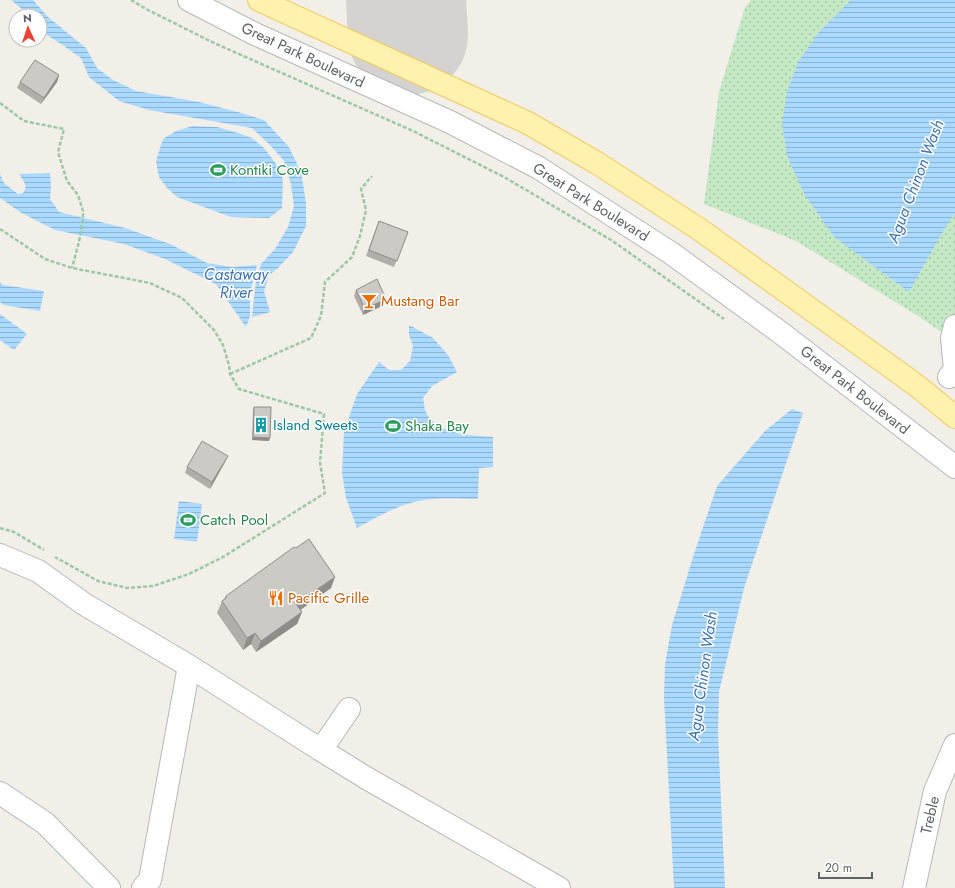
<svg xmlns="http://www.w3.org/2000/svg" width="955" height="888" font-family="Jost,sans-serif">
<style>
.grass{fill:url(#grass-dots)}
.water{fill:url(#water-rules)}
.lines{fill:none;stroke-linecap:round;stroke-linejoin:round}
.runway{stroke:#d4d3d0;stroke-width:120}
.minor-casing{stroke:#b5b8bc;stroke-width:24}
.major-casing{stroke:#f2c960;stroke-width:24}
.path{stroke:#9cc7a9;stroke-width:2.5;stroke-dasharray:4 2;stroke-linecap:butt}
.minor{stroke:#fff;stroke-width:22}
.major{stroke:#fff2af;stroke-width:22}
.wall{fill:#afaea9}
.shaded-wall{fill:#8f8d8a}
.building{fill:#cccac5;stroke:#8f8d8a}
.labels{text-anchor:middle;stroke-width:3;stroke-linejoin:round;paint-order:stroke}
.street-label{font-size:15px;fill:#5f6368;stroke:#fff}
.leisure-label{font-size:15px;fill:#27864d;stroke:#fff;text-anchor:start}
.food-label{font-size:15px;fill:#c56008;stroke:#fff;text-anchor:start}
.culture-label{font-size:15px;fill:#0d838f;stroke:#fff;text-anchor:start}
.water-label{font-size:16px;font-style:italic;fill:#4174aa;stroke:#fff}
</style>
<defs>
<pattern id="grass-dots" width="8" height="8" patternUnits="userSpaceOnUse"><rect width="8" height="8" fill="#c5e8c5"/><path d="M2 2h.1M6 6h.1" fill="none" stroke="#a3c0a4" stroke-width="1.8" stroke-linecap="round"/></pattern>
<pattern id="water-rules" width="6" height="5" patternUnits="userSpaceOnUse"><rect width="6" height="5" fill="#aadaff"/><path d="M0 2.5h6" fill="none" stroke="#8eb4d2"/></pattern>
</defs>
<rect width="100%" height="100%" fill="#f1efe8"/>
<path class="grass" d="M751,0H955V341L915,314L796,241L704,204L719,92L745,7Z"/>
<path class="water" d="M11,0H33L48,17L86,48L97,68L113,80L136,91L199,102L238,112L264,120L289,147L301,172L306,203V226L293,252L278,268L269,275L264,291L270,312L252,317L256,280L261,264L275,249L288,227L294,206L291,184L284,161L271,146L252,128L149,110L119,101L89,77L81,58L61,44L42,32L40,30V16H28L22,9Z
M851,0H955V213L945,228L909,292L834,237L805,195L787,156L782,123L787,92L798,62L819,32Z
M193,126L217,127L238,133L252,138L265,149L276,164L283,179L282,208L269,218L231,217L177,197L167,188L159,177L156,161L163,139L176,131Z
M50,173L51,186L50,199L59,212L125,228L170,244L207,263L232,267L257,265L250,293V316L246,327L216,284L165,259L124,244L55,230L20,212L0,198V174L4,183L18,194L23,193C29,185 23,181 19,174Z
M0,282L3,285L44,291L40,311L4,305L0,302Z
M0,314L27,334L14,350L0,340Z
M409,325L433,338L448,355L457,372L432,386L423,398C424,401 424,406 425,410C434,435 471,435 493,437V467L479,468L478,499C459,499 438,497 419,501C397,505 377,517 357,528L346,498L342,473L344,432L357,394L379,362L389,370H401L410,361L413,346L409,335Z
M792,409L803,413L744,588L719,692L718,733L725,888H674L664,698L665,664L672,625L693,557L717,486L765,431Z
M179,501L202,504L197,542L174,539Z"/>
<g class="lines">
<path class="runway" d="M406,0L408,35"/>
<defs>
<path id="minor" d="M189,0L255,34L450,122L539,168L671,253L781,333L955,467
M949,377L955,369L952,338L955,326
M0,555L38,571L84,604L189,666L321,750L349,709
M321,750L368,779L559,888
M0,793L45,823L109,888
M143,888L150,880L189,666
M914,888L935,791L955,745"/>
<path id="major" d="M259,0L528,123L597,163L699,229L916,385L955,417"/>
</defs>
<use href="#minor" class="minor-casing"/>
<use href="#major" class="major-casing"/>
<path class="path" d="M131,0L148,10L214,43L413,131L504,177L611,240L724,319
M0,103L24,121L64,129L58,152L67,181L78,195L83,211V219L79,242L72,268
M0,229L45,259L72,268L150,283L182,298L214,330L223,345L229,365L230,374L239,389L324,414L320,463L325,493L223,557L189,574L153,586L127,588L98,581L55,557
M230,374L311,338L321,316L325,282L352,257L360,236L366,210L361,189L372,176
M0,528L14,532L44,550"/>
<use href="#minor" class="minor"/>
<use href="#major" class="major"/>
</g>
<path class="wall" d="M59,75L57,82L41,104L17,88L20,82Z
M379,221L408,232L394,267L366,256Z
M356,290L386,299L384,305L363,315L354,296Z
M254,407L269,441L252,440L253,410Z
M225,462L210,489L185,473L187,467Z
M331,588L300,610L302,612L297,624L256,652L251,644L243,650L217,613L222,601L224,599L226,596Z"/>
<path class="shaded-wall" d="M59,75L57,82L41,104L44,98Z
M386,299L384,305L363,315L365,309Z
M253,437L270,438L269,441L252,440Z
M228,456L225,462L210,489L212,482Z
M335,577L331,588L292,616L296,604Z
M302,612L297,624L256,652L261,641Z
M255,633L251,644L243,650L247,638Z"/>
<path class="building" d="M35,60L59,75L44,98L20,82Z
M379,221L408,232L397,261L369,250Z
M377,279L386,299L365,309L356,290Z
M254,407H271L270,438L253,437Z
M202,441L228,456L212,482L187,467Z
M309,539L335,577L296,604L302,612L261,641L255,633L247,638L222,601L226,598V596L294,547L296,548Z"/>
<defs>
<symbol id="stadium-bare" viewBox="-9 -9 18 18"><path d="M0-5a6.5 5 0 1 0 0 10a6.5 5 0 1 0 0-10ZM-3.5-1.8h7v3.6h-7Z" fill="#2e9e5b" stroke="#fff" stroke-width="2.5" paint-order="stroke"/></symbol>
<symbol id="bar-bare" viewBox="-9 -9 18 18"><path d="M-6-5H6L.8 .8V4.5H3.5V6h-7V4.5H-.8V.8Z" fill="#e8710a" stroke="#fff" stroke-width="2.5" paint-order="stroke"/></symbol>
<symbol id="building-bare" viewBox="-9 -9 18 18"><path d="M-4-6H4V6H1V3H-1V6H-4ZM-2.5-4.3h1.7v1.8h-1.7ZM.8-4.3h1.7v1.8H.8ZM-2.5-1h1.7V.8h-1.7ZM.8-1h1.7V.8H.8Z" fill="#0f9aa8" stroke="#fff" stroke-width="2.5" paint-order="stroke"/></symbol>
<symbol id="restaurant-bare" viewBox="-9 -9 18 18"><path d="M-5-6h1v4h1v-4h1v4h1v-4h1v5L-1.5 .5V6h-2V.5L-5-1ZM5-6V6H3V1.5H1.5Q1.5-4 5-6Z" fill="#e8710a" stroke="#fff" stroke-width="2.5" paint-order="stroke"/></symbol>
</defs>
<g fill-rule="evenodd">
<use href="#stadium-bare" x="207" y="159" width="22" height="22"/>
<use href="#bar-bare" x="358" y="290" width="22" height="22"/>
<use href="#building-bare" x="250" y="414" width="22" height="22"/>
<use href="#stadium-bare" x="382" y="415" width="22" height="22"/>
<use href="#stadium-bare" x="177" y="509" width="22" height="22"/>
<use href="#restaurant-bare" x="265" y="587" width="22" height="22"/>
</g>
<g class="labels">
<g class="street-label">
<text transform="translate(303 55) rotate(25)" y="5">Great Park Boulevard</text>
<text transform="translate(591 202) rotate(32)" y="5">Great Park Boulevard</text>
<text transform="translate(855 390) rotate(38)" y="5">Great Park Boulevard</text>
<text transform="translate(930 815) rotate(-77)" y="5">Treble</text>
</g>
<g class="leisure-label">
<text x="230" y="175">Kontiki Cove</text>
<text x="405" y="431">Shaka Bay</text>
<text x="200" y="525">Catch Pool</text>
</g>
<g class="food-label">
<text x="381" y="306">Mustang Bar</text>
<text x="288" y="603">Pacific Grille</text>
</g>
<g class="culture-label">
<text x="273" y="430">Island Sweets</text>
</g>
<g class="water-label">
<text transform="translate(915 181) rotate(-69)" y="6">Agua Chinon Wash</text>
<text x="236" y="280">Castaway<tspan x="236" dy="18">River</tspan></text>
<text transform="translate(702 676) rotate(-82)" y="6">Agua Chinon Wash</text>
</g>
</g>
<g transform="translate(28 28) rotate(357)"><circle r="19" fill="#ffffff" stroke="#bfc1c3"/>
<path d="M0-3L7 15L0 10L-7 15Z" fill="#ea4335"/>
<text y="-6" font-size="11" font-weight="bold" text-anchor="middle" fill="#5f6368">N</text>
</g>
<path d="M819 872v6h53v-6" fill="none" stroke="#5f6368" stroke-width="2"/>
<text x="825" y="872" font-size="12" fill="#5f6368" stroke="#ffffff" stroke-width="3" paint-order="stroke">20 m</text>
</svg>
